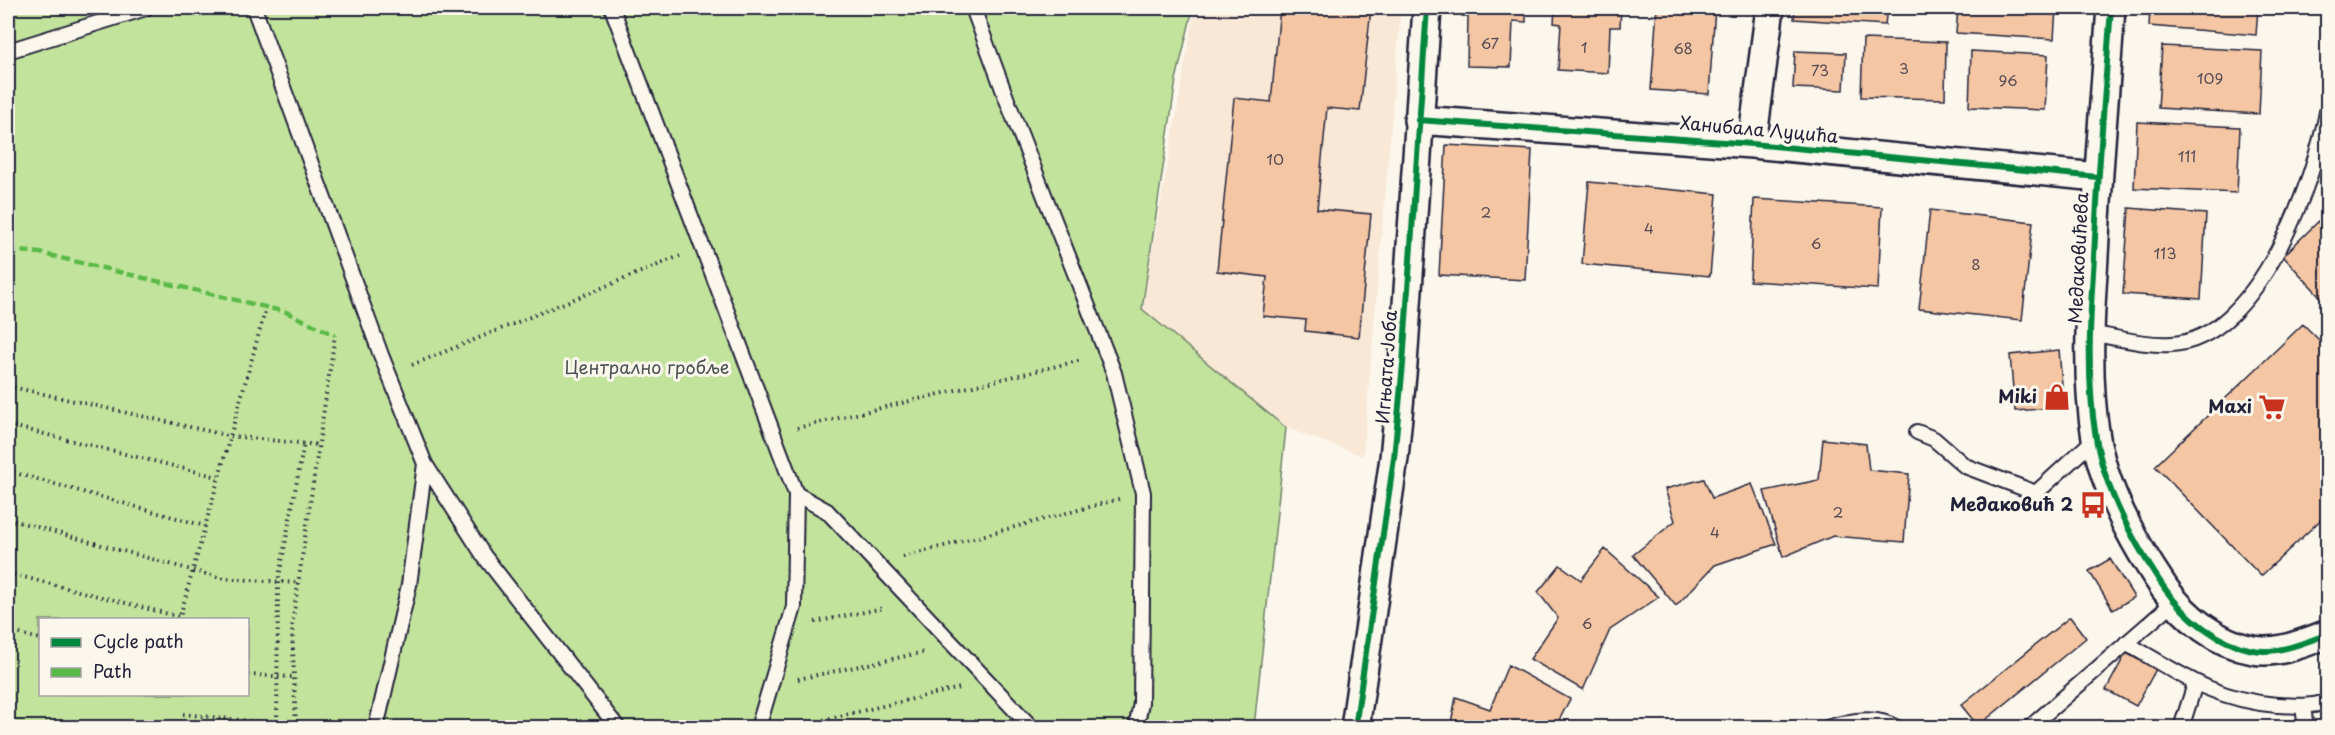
<svg xmlns="http://www.w3.org/2000/svg" width="2335" height="735" font-family="'Playpen Sans',sans-serif">
<style>
.built{fill:#f9e8d6}
.green{fill:#c2e39c;stroke:#72826c;stroke-width:1.5;fill-rule:evenodd}
.building{fill:#f4c6a3;stroke:#22223b;stroke-width:1.5}
.lines{fill:none;stroke-linecap:round;stroke-linejoin:round}
.lane-casing{stroke:#22223b;stroke-width:18}
.street-casing{stroke:#22223b;stroke-width:32}
.path{stroke:#22223b;stroke-width:4;stroke-dasharray:1.5 4.5;stroke-linecap:butt}
.lane{stroke:#fbf7ec;stroke-width:14}
.street{stroke:#fbf7ec;stroke-width:27}
.quiet{stroke:#58b947;stroke-width:4.5;stroke-dasharray:9 4.5;stroke-linecap:butt}
.cycleway-casing{stroke:#fbf7ec;stroke-width:10}
.cycleway{stroke:#00873e;stroke-width:6}
.labels{text-anchor:middle;stroke-width:6;stroke-linejoin:round;paint-order:stroke}
.number-label{font-size:15px;fill:#564b55}
.street-label{font-size:18px;fill:#22223b;stroke:#fbf7ec}
.park-label{font-size:18px;fill:#4a5253;stroke:#fbf7ec}
.poi-label{font-size:18px;font-weight:bold;fill:#22223b;stroke:#fbf7ec;text-anchor:end}
</style>
<rect width="100%" height="100%" fill="#fbf7ec"/>
<filter id="ink" filterUnits="userSpaceOnUse"><feTurbulence type="fractalNoise" baseFrequency=".0167" numOctaves="2"/><feDisplacementMap in="SourceGraphic" scale="12" xChannelSelector="R" yChannelSelector="G"/><feConvolveMatrix kernelMatrix="1 2 1 2 8 2 1 2 1" color-interpolation-filters="sRGB"/></filter>
<g filter="url(#ink)">
<path class="built" d="M1195,8H1401L1363,456L1286,428L1142,309Z"/>
<path class="green" d="M8,8H1193L1176,80L1142,309L1286,428L1254,727H8ZM40,620H248V694H40Z"/>
<path class="building" d="M1280,8H1371L1360,111L1327,108L1317,209L1371,214L1359,337L1305,331L1306,320L1263,316L1267,277L1217,271L1234,98L1271,102Z
M1463,8H1526V22L1513,21L1511,67L1467,66L1468,16H1462Z
M1555,8H1621L1620,27H1610L1608,73L1558,70L1561,24L1554,23Z
M1657,8H1715L1709,94L1651,90Z
M1795,8H1887L1885,25L1794,19Z
M1958,8H2056L2054,39L1956,33Z
M2150,8H2258L2256,35L2149,26Z
M1863,39L1946,42L1945,99L1861,97Z
M2162,46L2262,51L2259,114L2158,108Z
M1795,51L1846,53L1844,90L1793,88Z
M1971,51L2048,55L2045,110L1969,107Z
M2137,122L2240,127L2237,193L2134,188Z
M1446,145L1532,150L1525,280L1439,275Z
M1589,182L1717,194L1710,276L1582,264Z
M1754,199L1882,207L1878,289L1750,281Z
M2129,208L2206,214L2201,299L2123,294Z
M1930,210L2033,222L2022,320L1919,309Z
M2328,212V305L2283,256Z
M2303,324L2328,349V513L2261,576L2155,466Z
M2059,350L2064,407L2015,411L2010,355Z
M1823,439L1866,444L1869,470L1909,474L1904,542L1833,536L1783,557L1764,491L1819,480Z
M1704,479L1712,498L1752,484L1776,544L1715,565L1676,606L1633,555L1675,521L1665,489Z
M1605,549L1659,597L1610,630L1583,690L1530,659L1558,618L1538,592L1560,565L1581,580Z
M2110,559L2134,597L2113,610L2089,571Z
M2070,617L2086,638L1978,726L1961,705Z
M2126,653L2156,669L2136,706L2106,690Z
M1508,665L1570,699L1555,728H1450L1456,697L1490,709Z
M2230,723L2278,726V728H2230Z"/>
<g class="lines">
<defs>
<path id="lane" d="M254,8L381,355L425,464L484,556L618,728
M612,8L796,494
M973,8L1007,100L1114,373L1143,493L1141,703L1136,728
M8,51L146,8
M2089,333C2114,337 2147,346 2172,344C2259,339 2315,179 2328,107
M1917,432L1934,439L1965,466L2036,493L2096,438
M2126,643C2179,673 2213,700 2277,705C2295,706 2310,707 2328,702
M2303,707L2306,728
M376,728L409,585L425,464
M758,728L794,607L796,494L827,511L1032,728
M1827,728C1849,721 1875,715 1897,728
M2029,728L2174,602
M2181,728L2195,684"/>
<path id="street" d="M2111,8C2105,91 2098,173 2094,257C2090,316 2086,379 2096,438C2105,492 2135,545 2165,589C2185,617 2218,644 2253,650C2277,655 2306,642 2328,634
M1418,120L1752,144L2098,177
M1752,144L1770,8
M1355,728L1394,458L1403,364L1427,8"/>
</defs>
<use href="#lane" class="lane-casing"/>
<use href="#street" class="street-casing"/>
<path class="path" d="M412,365L680,256
M8,386L230,436L319,445
M8,425L218,477
M797,428L1082,360
M8,471L205,526
M8,519L220,578L298,583
M903,557L1119,499
M8,573L180,617
M179,620L266,308
M815,622L884,608
M8,631L40,639
M248,675L294,677
M798,679L925,652
M183,714L296,726
M277,728L278,582L304,443
M296,728L292,625L335,335
M788,728L960,688"/>
<use href="#lane" class="lane"/>
<use href="#street" class="street"/>
<path class="quiet" d="M8,250L40,253L286,312L335,335"/>
<defs>
<path id="cycleway" d="M2111,8C2105,91 2098,173 2094,257C2090,316 2086,379 2096,438C2105,492 2135,545 2165,589C2185,617 2218,644 2253,650C2277,655 2306,642 2328,634
M1418,120L1752,144L2098,177
M1355,728L1394,458L1403,364L1427,8"/>
</defs>
<use href="#cycleway" class="cycleway-casing"/>
<use href="#cycleway" class="cycleway"/>
</g>
</g>
<defs>
<symbol id="shop-bare" viewBox="-9 -9 18 18"><path d="M-5-2.5h2.3a2.7 3.5 0 0 1 5.4 0H5L5.5 6h-11ZM-1.5-2.5h3a1.5 2.3 0 0 0-3 0Z" fill="#c8321e" stroke="#fbf7ec" stroke-width="2.5" paint-order="stroke"/></symbol>
<symbol id="supermarket-bare" viewBox="-9 -9 18 18"><path d="M-6-5.5h2.5l.6 2H6L4.5 2H-2.5L-4.4-4H-6ZM-1.5 3.2a1.3 1.3 0 1 0 .1 0ZM3 3.2a1.3 1.3 0 1 0 .1 0Z" fill="#c8321e" stroke="#fbf7ec" stroke-width="2.5" paint-order="stroke"/></symbol>
<symbol id="bus-bare" viewBox="-9 -9 18 18"><path d="M-5-6H5V4H4V6H2V4H-2V6H-4V4H-5ZM-3.5-4V0h7V-4ZM-3.5 1.2v1.5H-2V1.2ZM2 1.2v1.5H3.5V1.2Z" fill="#c8321e" stroke="#fbf7ec" stroke-width="2.5" paint-order="stroke"/></symbol>
</defs>
<g fill-rule="evenodd">
<use href="#shop-bare" x="2038" y="378" width="38" height="38"/>
<use href="#supermarket-bare" x="2253" y="388" width="38" height="38"/>
<use href="#bus-bare" x="2074" y="486" width="38" height="38"/>
</g>
<g class="labels">
<g class="number-label">
<text x="1490" y="49">67</text>
<text x="1584" y="53">1</text>
<text x="1683" y="54">68</text>
<text x="1904" y="74">3</text>
<text x="1820" y="76">73</text>
<text x="2210" y="84">109</text>
<text x="2008" y="86">96</text>
<text x="2187" y="162">111</text>
<text x="1275" y="165">10</text>
<text x="1486" y="218">2</text>
<text x="1649" y="234">4</text>
<text x="1816" y="249">6</text>
<text x="2165" y="259">113</text>
<text x="1976" y="270">8</text>
<text x="1838" y="518">2</text>
<text x="1715" y="538">4</text>
<text x="1587" y="629">6</text>
</g>
<g class="street-label">
<text transform="translate(1759 130) rotate(5)" y="6">Ханибала Луцића</text>
<text transform="translate(2079 258) rotate(-87)" y="6">Медаковићева</text>
<text transform="translate(1387 367) rotate(-86)" y="6">Игњата Јоба</text>
</g>
<g class="park-label">
<text x="647" y="374">Централно гробље</text>
</g>
<g class="poi-label">
<text x="2037" y="403">Miki</text>
<text x="2252" y="413">Maxi</text>
<text x="2073" y="511">Медаковић 2</text>
</g>
</g>
<rect width="2335" height="735" fill="none" stroke="#fbf7ec" stroke-width="30"/>
<rect x="15" y="15" width="2305" height="705" fill="none" stroke="#22223b" stroke-width="2" filter="url(#ink)"/>
<rect x="39" y="618" width="210" height="78" fill="#fbf7ec" stroke="#a4a2a5" stroke-width="1.5"/>
<rect x="51" y="638" width="30" height="9" fill="#00873e" stroke="#a4a2a5" stroke-width="1.5"/>
<text x="93" y="648" font-size="18" fill="#22223b">Cycle path</text>
<rect x="51" y="668" width="30" height="9" fill="#58b947" stroke="#a4a2a5" stroke-width="1.5"/>
<text x="93" y="678" font-size="18" fill="#22223b">Path</text>
</svg>
